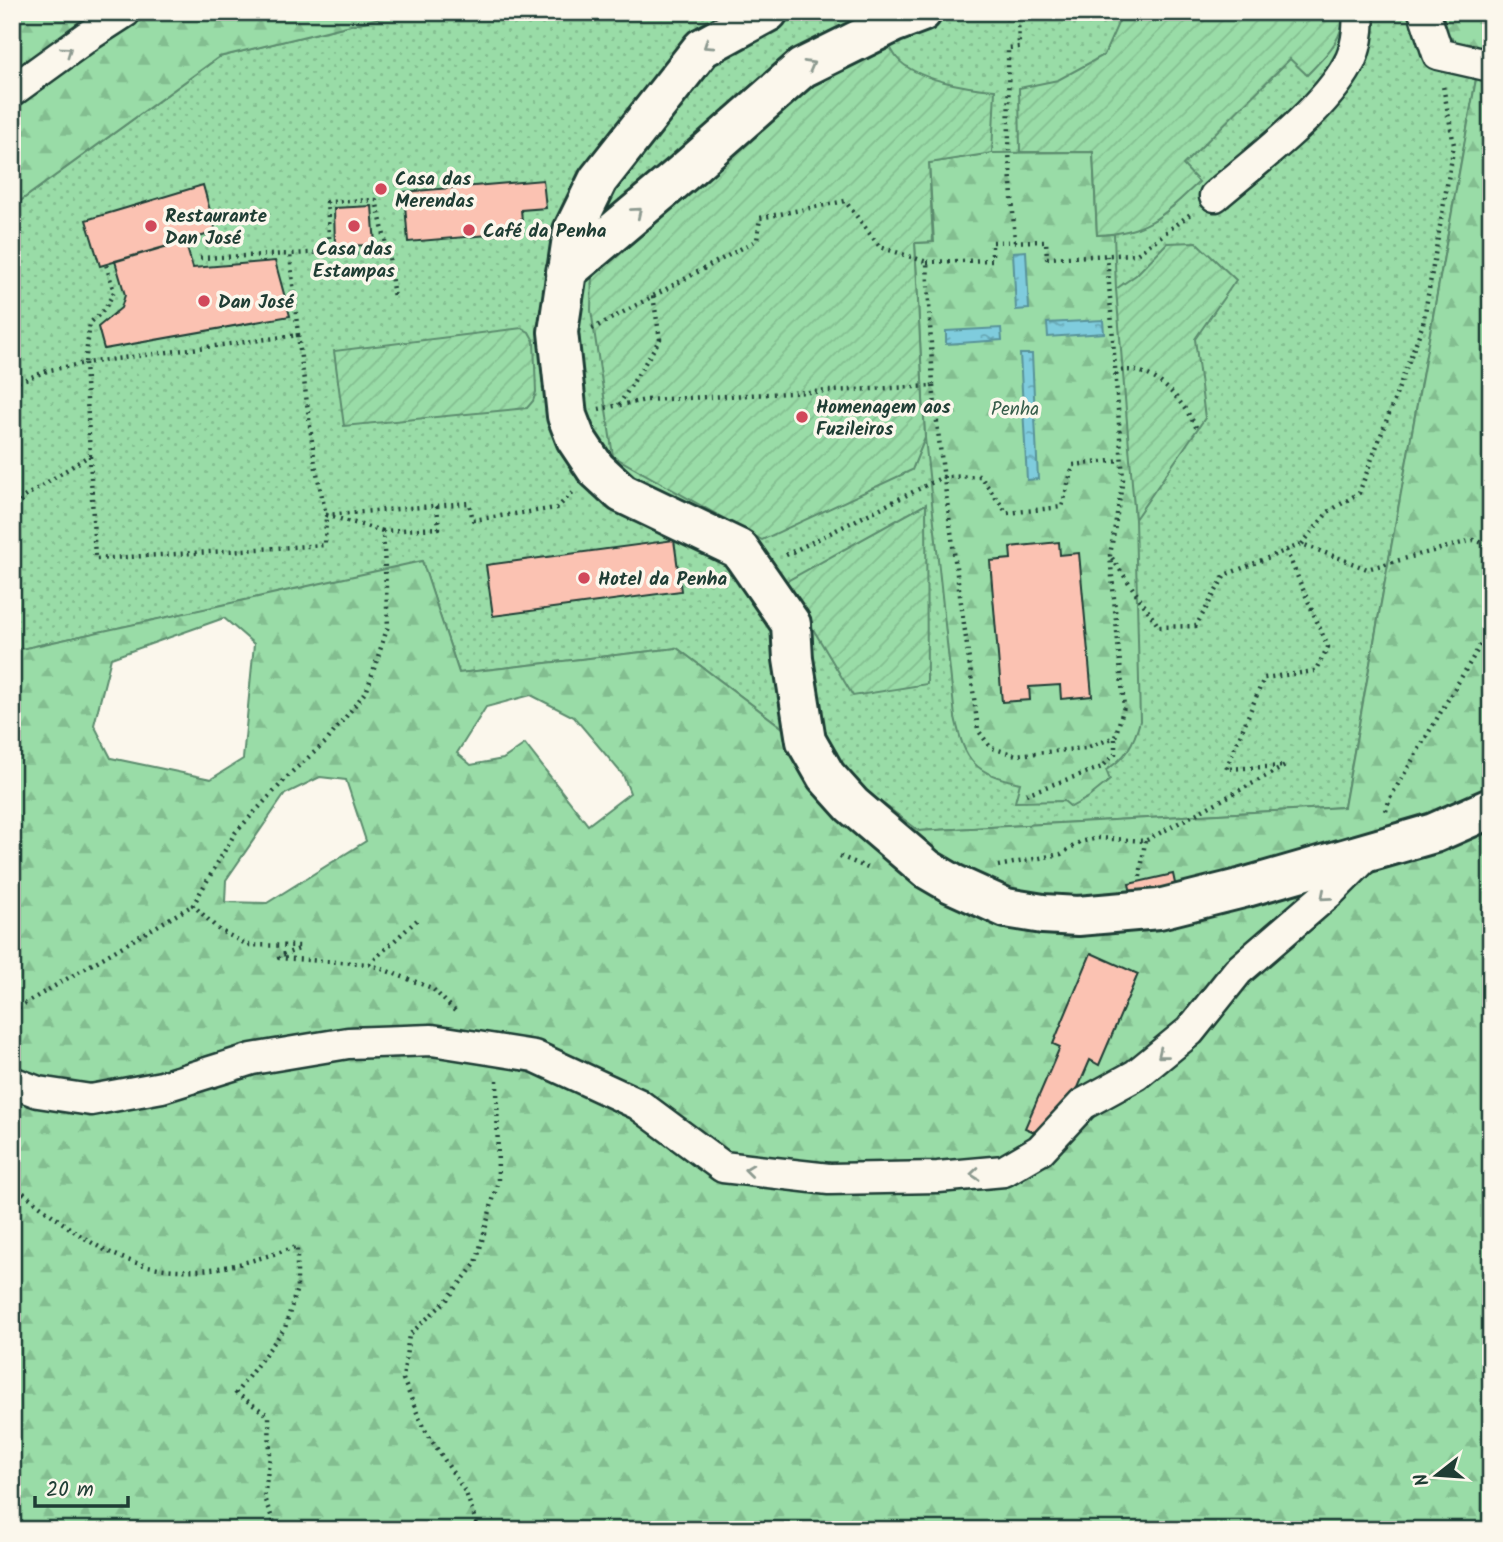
<svg xmlns="http://www.w3.org/2000/svg" width="1503" height="1542" font-family="Kalam,sans-serif">
<style>
.grass{fill:url(#grass-dots);stroke:#5c8c6e;stroke-width:2}
.forest{fill:url(#forest-firs);stroke:#5c8c6e;stroke-width:2;fill-rule:evenodd}
.garden{fill:url(#garden-furrows);stroke:#5c8c6e;stroke-width:2}
.water{fill:url(#water-ripples);stroke:#599399;stroke-width:2}
.building{fill:#fbc2b2;stroke:#1f3d34;stroke-width:2}
.lines{fill:none;stroke-linecap:round;stroke-linejoin:round}
.minor-casing{stroke:#1f3d34;stroke-width:35}
.tertiary-casing{stroke:#1f3d34;stroke-width:44}
.path{stroke:#1f3d34;stroke-width:4.5;stroke-dasharray:2 5;stroke-linecap:butt}
.minor{stroke:#fbf7ec;stroke-width:30}
.tertiary{stroke:#fbf7ec;stroke-width:38}
.oneway{stroke:#8d9a90}
.poi-dot{fill:#d1495b;stroke:#fbf7ec;stroke-width:2.5}
.labels{text-anchor:middle;stroke-width:7;stroke-linejoin:round;paint-order:stroke}
.poi-label{font-size:19px;font-weight:bold;fill:#1f3d34;stroke:#fbf7ec;text-anchor:start}
.park-label{font-size:19px;fill:#375d4b;stroke:#fbf7ec}
</style>
<defs>
<pattern id="grass-dots" width="8" height="8" patternUnits="userSpaceOnUse" patternTransform="scale(1.75)"><rect width="8" height="8" fill="#99dca7"/><path d="M2 2h.1M6 6h.1" fill="none" stroke="#83be90" stroke-width="1.8" stroke-linecap="round"/></pattern>
<pattern id="forest-firs" width="22" height="20" patternUnits="userSpaceOnUse" patternTransform="scale(1.75)"><rect width="22" height="20" fill="#99dca7"/><path d="M5 1l3.5 6h-7zM16 11l3.5 6h-7z" fill="#83be90"/></pattern>
<pattern id="garden-furrows" width="10" height="10" patternUnits="userSpaceOnUse" patternTransform="scale(1.75)"><rect width="10" height="10" fill="#99dca7"/><path d="M-1 1l2-2M0 10L10 0M9 11l2-2" fill="none" stroke="#83be90"/></pattern>
<pattern id="water-ripples" width="26" height="14" patternUnits="userSpaceOnUse" patternTransform="scale(1.75)"><rect width="26" height="14" fill="#7fccdd"/><path d="M2 4q2-2 4 0t4 0M15 11q2-2 4 0t4 0" fill="none" stroke="#67a7b4"/></pattern>
</defs>
<rect width="100%" height="100%" fill="#fbf7ec"/>
<filter id="ink" filterUnits="userSpaceOnUse"><feTurbulence type="fractalNoise" baseFrequency=".0143" numOctaves="2"/><feDisplacementMap in="SourceGraphic" scale="14" xChannelSelector="R" yChannelSelector="G"/><feConvolveMatrix kernelMatrix="1 2 1 2 8 2 1 2 1" color-interpolation-filters="sRGB"/></filter>
<g filter="url(#ink)">
<path class="grass" d="M404,12H1429L1478,68L1344,807L919,831L677,648L459,673L422,562L12,651V207L219,57Z"/>
<path class="forest" d="M12,12H404L219,57L12,207Z
M1429,12H1491V1530H12V651L422,561L459,673L677,648L919,831L1344,807L1478,68ZM224,618L254,644L243,759L211,779L111,758L94,725L111,658ZM531,695L574,717L623,775L630,793L588,825L525,744L503,759L471,765L457,753L486,707ZM320,777L346,780L366,841L267,903L225,902L226,880L285,794Z
M1093,152L1097,235L1114,234L1116,289L1120,303L1135,519L1140,721C1134,743 1126,758 1106,770L1110,780L1089,797L1071,807L1064,801L1015,802L1020,783C974,773 965,762 955,717L925,438L915,243L934,242L929,163L992,153Z"/>
<path class="garden" d="M1123,12H1343C1345,39 1324,57 1307,75L1290,59L1183,165L1199,182C1164,215 1148,233 1097,235L1093,152H1020L1019,88L1058,80L1104,55Z
M886,40C890,46 893,53 897,58C915,80 968,88 995,90L992,153L929,163L933,242L915,243L925,438L912,470L762,540L613,456L591,310L592,273L807,82Z
M1196,242L1236,280L1195,339L1205,418L1135,519L1116,289L1136,275L1167,243Z
M522,328L529,332L534,341L536,392L533,401L527,408L344,426L334,351Z
M926,504L927,684L853,696L785,582Z"/>
<path class="water" d="M1026,251L1029,309L1016,310L1013,252Z
M1103,320L1104,333L1048,337L1047,323Z
M1001,328L1002,340L946,344V331Z
M1020,354H1032L1038,479L1027,480Z"/>
<path class="building" d="M543,180L546,208L521,210L523,232L408,242L404,192Z
M203,185L216,232L100,266L86,220Z
M372,206L375,245L335,246L334,208Z
M185,241L193,268L275,261L290,316L104,349L98,327L121,308L125,295L115,261Z
M674,540L681,591L493,616L486,565Z
M1059,542L1060,555L1079,553L1092,696L1061,699L1060,685L1029,687L1030,700L1002,702L990,561L1011,559L1010,547Z
M1173,874L1177,893L1133,902L1129,884Z
M1091,953L1138,974L1099,1065L1090,1060L1055,1141L1025,1128L1060,1047L1053,1044Z"/>
<g class="lines">
<defs>
<path id="minor" d="M1424,12L1438,54L1491,66
M12,91L88,36L125,12
M1215,196C1256,161 1323,111 1348,65C1356,52 1360,27 1358,12
M12,1082L38,1092L91,1100L162,1087L252,1059L348,1043L432,1040L534,1056L638,1104L723,1167L829,1179L938,1177L1004,1171L1040,1150L1083,1104L1136,1075L1190,1031L1238,971L1331,891L1371,851"/>
<path id="tertiary" d="M768,12L702,48L598,180L573,231L558,332L567,416L576,439L596,469L622,493L739,549L791,624L793,659L806,741L826,776L852,805L927,869L951,883L1006,908L1043,914L1078,916L1159,909L1243,888L1434,833L1491,808
M566,272L683,173L802,68L893,23L922,12"/>
</defs>
<use href="#minor" class="minor-casing"/>
<use href="#tertiary" class="tertiary-casing"/>
<path class="path" d="M1002,12L1005,18H1018L1019,47L1008,48L1009,153L1015,242
M330,252L327,202L376,200L389,257
M200,258L290,254
M927,262L992,260V242L1046,241L1047,258L1137,254L1193,212
M592,329L757,240L760,218L845,201L880,247L927,262L933,386L646,400L599,409
M298,335L315,464L326,515L469,503L473,520L557,508L573,492
M1116,375L1119,371C1154,364 1183,401 1197,429
M12,384L50,370L85,363L90,323L104,310L114,292L106,264
M933,386C945,501 964,615 978,730L991,748L1016,755L1086,748L1115,737L1124,707L1110,555L1123,479L1107,256
M619,405L660,339L653,296
M90,456L95,559L325,545L326,515L383,531
M437,506L439,528L383,531L388,626L367,690L326,742L293,771L235,833L193,905L219,930L248,945L300,946L299,949L279,956V958L369,964L432,988L457,1013
M12,514L24,497L90,455L85,363L298,335L290,254L330,252L389,257L394,299
M1302,544L1328,512L1359,493L1423,324L1454,145L1443,86
M786,555L943,477L980,476L1007,513L1062,507L1073,465L1121,460
M1112,558L1159,627L1196,626L1225,575L1302,544L1367,569L1473,540L1491,545
M1026,794L1102,767L1115,754V737
M1386,811L1390,798L1491,627
M840,856L872,870
M998,866L1061,854L1080,842L1098,838L1145,841L1285,766L1226,769L1264,678L1315,671L1328,647L1286,550
M1140,877L1145,841
M369,964L417,920
M12,1011L193,905
M12,1184C81,1237 126,1281 219,1268C245,1264 272,1254 297,1247V1288L285,1328L236,1393L269,1416L270,1456L264,1498L277,1530
M479,1530L466,1493L423,1427L403,1379L409,1335L446,1301L476,1263L498,1181L497,1079"/>
<use href="#minor" class="minor"/>
<use href="#tertiary" class="tertiary"/>
</g>
<defs><path id="oneway-chevron" d="M-2-3.5L2.5 0L-2 3.5" fill="none" stroke-width="1.6" stroke-linecap="round" stroke-linejoin="round" transform="scale(1.75)"/></defs>
<g class="oneway">
<use href="#oneway-chevron" transform="translate(708 45) rotate(146)"/>
<use href="#oneway-chevron" transform="translate(67 51) rotate(-36)"/>
<use href="#oneway-chevron" transform="translate(810 65) rotate(-29)"/>
<use href="#oneway-chevron" transform="translate(637 212) rotate(-40)"/>
<use href="#oneway-chevron" transform="translate(1325 896) rotate(139)"/>
<use href="#oneway-chevron" transform="translate(1162 1054) rotate(141)"/>
<use href="#oneway-chevron" transform="translate(749 1170) rotate(-173)"/>
<use href="#oneway-chevron" transform="translate(975 1174) rotate(175)"/>
</g>
</g>
<g class="poi-dot">
<circle cx="381" cy="189" r="7"/>
<circle cx="151" cy="226" r="7"/>
<circle cx="354" cy="226" r="7"/>
<circle cx="469" cy="230" r="7"/>
<circle cx="204" cy="301" r="7"/>
<circle cx="802" cy="417" r="7"/>
<circle cx="584" cy="578" r="7"/>
</g>
<g class="labels">
<g class="poi-label">
<text x="395" y="185">Casa das<tspan x="395" dy="22">Merendas</tspan></text>
<text x="165" y="222">Restaurante<tspan x="165" dy="22">Dan José</tspan></text>
<text x="483" y="237">Café da Penha</text>
<text x="354" y="255" text-anchor="middle">Casa das<tspan x="354" dy="22">Estampas</tspan></text>
<text x="218" y="308">Dan José</text>
<text x="816" y="413">Homenagem aos<tspan x="816" dy="22">Fuzileiros</tspan></text>
<text x="598" y="585">Hotel da Penha</text>
</g>
<g class="park-label">
<text x="1015" y="415">Penha</text>
</g>
</g>
<rect width="1503" height="1542" fill="none" stroke="#fbf7ec" stroke-width="42"/>
<rect x="21" y="21" width="1461" height="1500" fill="none" stroke="#1f3d34" stroke-width="2.5" filter="url(#ink)"/>
<g transform="translate(1437 1475) rotate(253)" stroke="#fbf7ec" stroke-width="5" paint-order="stroke">
<path d="M0-5L12 26L0 18L-12 26Z" fill="#1f3d34"/>
<text y="-10" font-size="19" font-weight="bold" text-anchor="middle" fill="#1f3d34">N</text>
</g>
<path d="M35 1496v10h93v-10" fill="none" stroke="#1f3d34" stroke-width="3.5"/>
<text x="46" y="1496" font-size="21" fill="#1f3d34" stroke="#fbf7ec" stroke-width="5" paint-order="stroke">20 m</text>
</svg>
